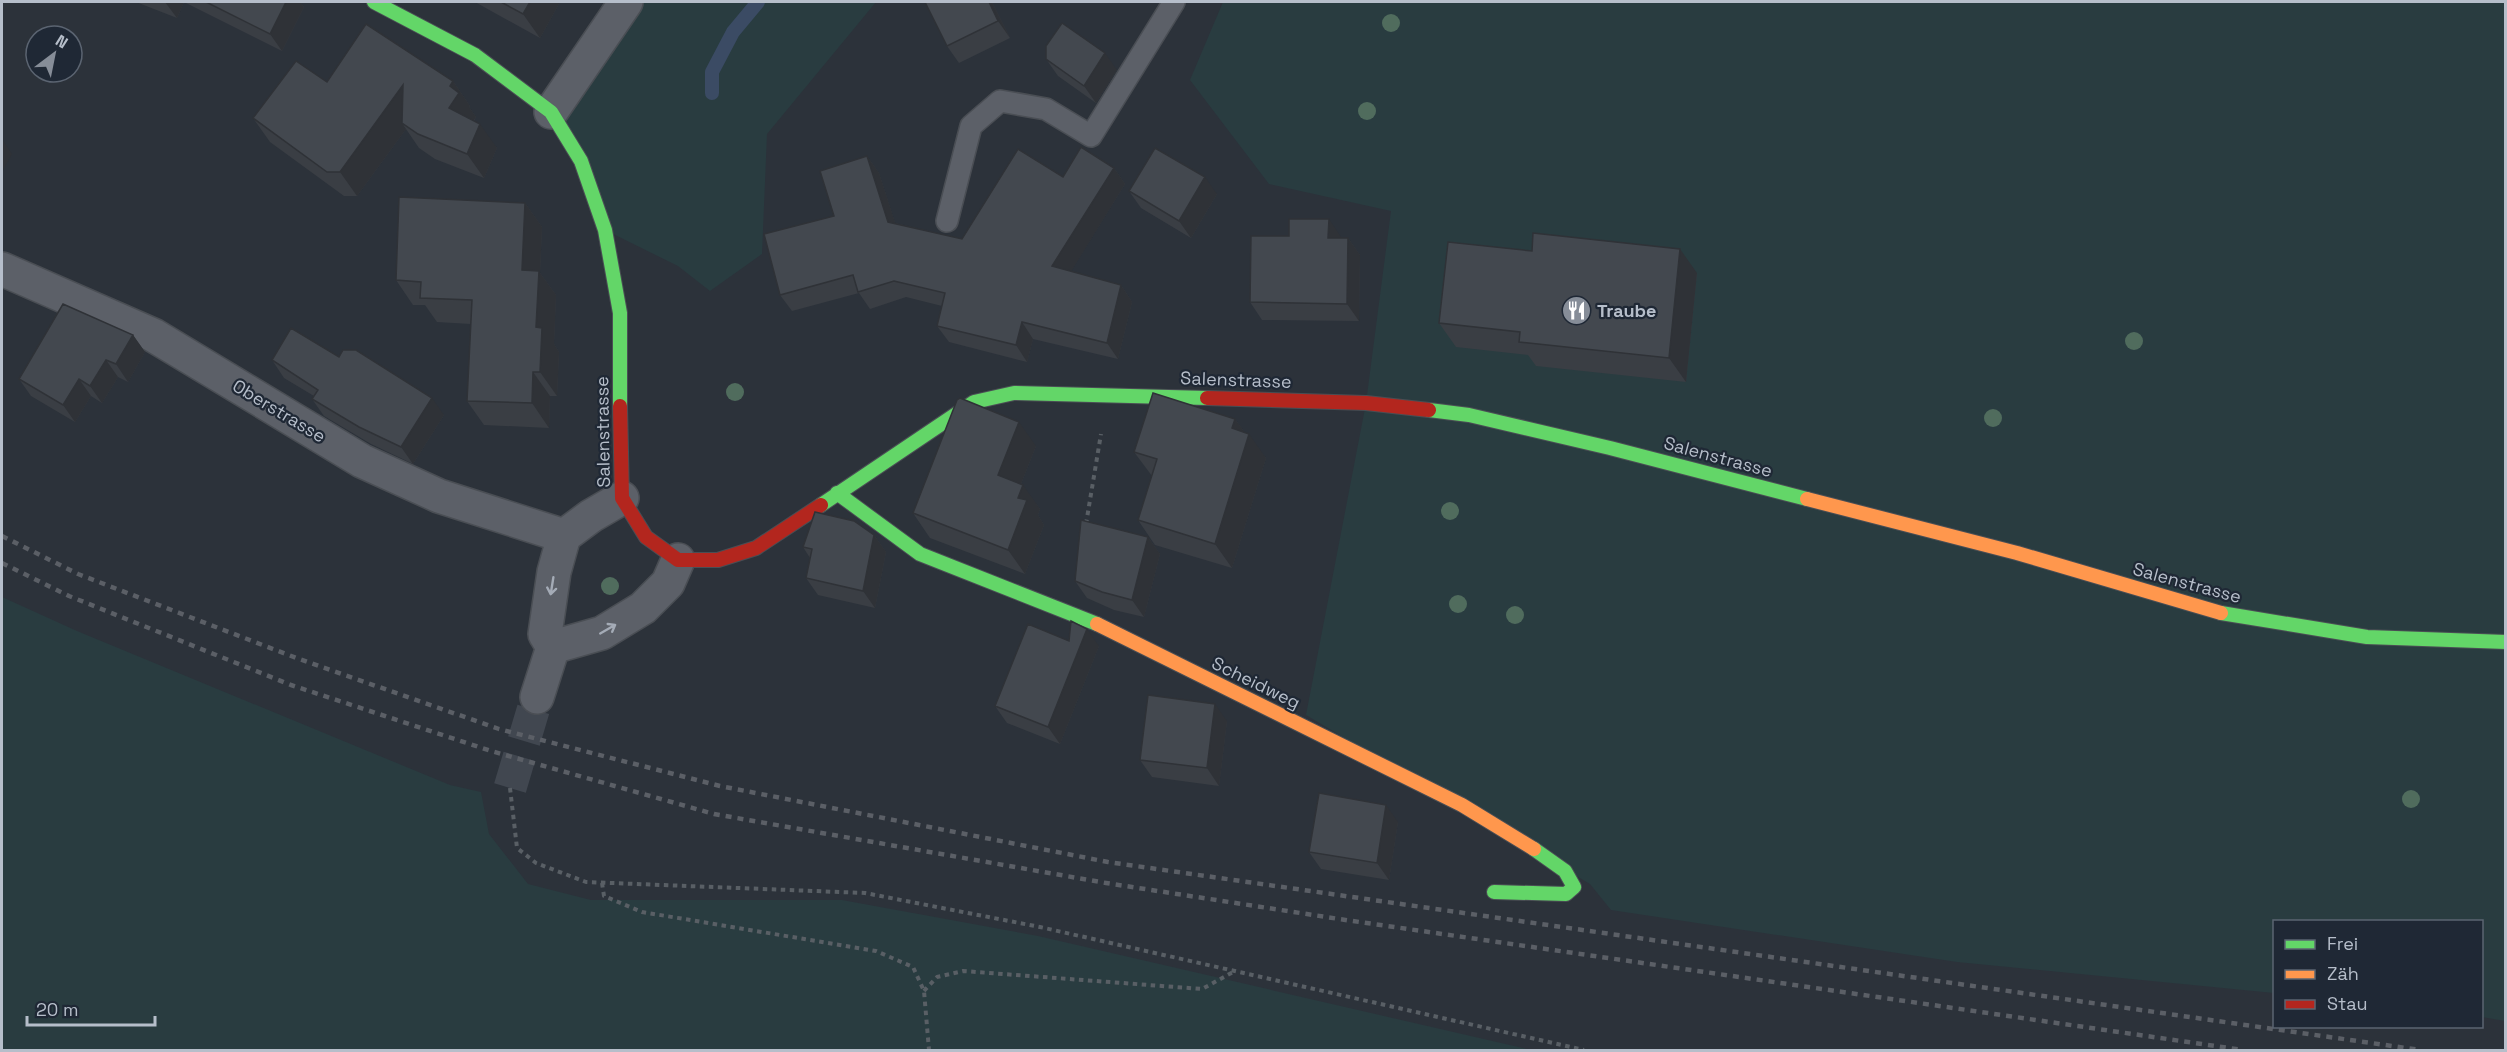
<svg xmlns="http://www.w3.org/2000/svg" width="2507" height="1052" font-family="'Space Grotesk',sans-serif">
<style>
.green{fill:#293c40}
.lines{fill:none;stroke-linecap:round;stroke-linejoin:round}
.stream{stroke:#3b4b64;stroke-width:14}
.street-tunnel{stroke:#414750;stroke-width:33;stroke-dasharray:33 16;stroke-linecap:butt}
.lane-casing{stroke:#4a4e54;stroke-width:24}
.street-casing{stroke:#4a4e54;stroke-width:36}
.fast-casing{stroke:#4a4e54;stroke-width:16}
.slow-casing{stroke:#4a4e54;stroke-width:16}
.jam-casing{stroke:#4a4e54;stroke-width:16}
.path{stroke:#595f65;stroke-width:4;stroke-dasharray:4.5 4.5;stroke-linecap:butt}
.lane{stroke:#5c6068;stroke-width:21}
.street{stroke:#5c6068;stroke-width:33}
.fast{stroke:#63d668;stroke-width:14}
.slow{stroke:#ff974d;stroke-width:14}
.jam{stroke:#b3261e;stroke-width:14}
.rail{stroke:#5b5f66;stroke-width:4.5;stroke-dasharray:6 6;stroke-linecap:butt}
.tree{fill:#506c5d}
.wall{fill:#3a3e44}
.shaded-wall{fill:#2f3237}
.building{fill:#43484f;stroke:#2f3237;stroke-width:1.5}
.oneway{stroke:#a4abb6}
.labels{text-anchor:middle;stroke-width:4.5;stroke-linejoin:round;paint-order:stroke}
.poi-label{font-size:18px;font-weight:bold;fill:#b6beca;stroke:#1f2835;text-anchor:start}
.street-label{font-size:18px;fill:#b6beca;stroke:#1f2835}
</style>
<rect width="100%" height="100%" fill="#2c323a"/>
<path class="green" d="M626,2H876L767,134L762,254L710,291L678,266L605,230L551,112Z
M1223,2H2505V1021L2482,1017V922H2274V993L1957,962L1611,910L1590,884L1306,715L1366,403L1391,211L1269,184L1190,80Z
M2,597L77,631L450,785L481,792L489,834L528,884L591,900H842L1038,936L1531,1050H2Z"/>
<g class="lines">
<path class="stream" d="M712,93V72L733,32L758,2"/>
<path class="street-tunnel" d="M510,788L537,697"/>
<defs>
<path id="lane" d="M947,221L971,126L1000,101L1046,109L1091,136L1174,2"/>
<path id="street" d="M551,112L626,2
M2,269L153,335L362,461L439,496L564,536
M553,647L602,633L643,608L668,583L678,560
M537,697L553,647L545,634L554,572L564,536L591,516L622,498"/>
<path id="fast" d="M374,2L475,55L551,112L581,161L605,230L620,313V406
M1429,410L1469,415L1610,448L1807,499
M837,493L920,554L1097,624
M821,505L974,402L1014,393L1207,398
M2221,613L2367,637L2506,642
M1494,892L1566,894L1574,887L1565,871L1534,849"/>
<path id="slow" d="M1807,499L2017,553L2221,613
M1097,624L1462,805L1534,849"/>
<path id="jam" d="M1207,398L1366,403L1429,410
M620,406L622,498L646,537L678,560H718L756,548L821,505"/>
</defs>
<use href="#lane" class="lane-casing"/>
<use href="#street" class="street-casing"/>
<use href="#fast" class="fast-casing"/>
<use href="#slow" class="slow-casing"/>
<use href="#jam" class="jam-casing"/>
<path class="path" d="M1086,524L1101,434
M510,788L517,848L536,863L586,882L865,893L1040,927L1584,1050
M602,883L604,896L642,912L876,951L913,967L924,991L929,1050
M924,991L937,977L963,971L1202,989L1235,971"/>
<use href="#lane" class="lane"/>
<use href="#street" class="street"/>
<use href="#fast" class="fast"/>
<use href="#slow" class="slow"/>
<use href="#jam" class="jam"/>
<path class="rail" d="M2,536L78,574L299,659L499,729L720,786L1108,862L2420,1050
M2,563L69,596L291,685L491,751L714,814L1106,883L1339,919L2243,1050"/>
</g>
<g class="tree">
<circle cx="1391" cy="23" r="9"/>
<circle cx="1367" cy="111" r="9"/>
<circle cx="2134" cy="341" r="9"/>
<circle cx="735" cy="392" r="9"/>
<circle cx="1993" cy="418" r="9"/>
<circle cx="1450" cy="511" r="9"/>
<circle cx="610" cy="586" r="9"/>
<circle cx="1458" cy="604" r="9"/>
<circle cx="1515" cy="615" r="9"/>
<circle cx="2411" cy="799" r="9"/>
</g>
<path class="wall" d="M136,2H300L304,7L282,51L184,2L177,18Z
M475,2H560L540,38Z
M992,2L1010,38L959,63L947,46Z
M1046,59L1117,70L1096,103L1058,76Z
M453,81L470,106L469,107L476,117L474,121L497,148L484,178L435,159L419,148L406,129L357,196H344L270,142L253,118L327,82Z
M867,156L879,173L895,223L962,239L1063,177L1114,168L1125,184L1071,271L1121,285L1132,302L1118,359L1033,339L1027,362L949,342L937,326L942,306L906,297L870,309L859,293L792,311L780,295L834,216Z
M1129,191L1217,194L1191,238L1141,208Z
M525,203L542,227L540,273L556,295L554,344L559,352L557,396H550L549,428L484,425L467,401L471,324L437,322L425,305H413L396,280Z
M1341,237V238H1348L1360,255L1359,321L1262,320L1250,302Z
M1697,273L1686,382L1536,366L1528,355L1456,347L1439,323Z
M133,335L145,352L128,382L118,377L102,403L91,396L75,422L31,396L19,379Z
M339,357L444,415L413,464L371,444L324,416L312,399L314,396L284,378L272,360Z
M1235,419L1245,433L1266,458L1232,568L1155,545L1138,520L1152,476L1134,452Z
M1036,446L1021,484L1040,509L1038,515L1044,525L1025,574L930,538L913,513Z
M874,535L886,552L875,608L818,595L806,578L810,558L803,547Z
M1148,537L1160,554L1144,617L1114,610L1087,598L1075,581Z
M1069,641L1099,646L1060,744L1007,723L995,706Z
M1227,721L1219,786L1152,777L1140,760Z
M1398,822L1389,880L1321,869L1309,852Z"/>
<path class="shaded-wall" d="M165,2H184L177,18Z
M286,2H300L304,7L282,51L270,34Z
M530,2H560L540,38L523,14Z
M989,2H992L1010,38L998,21Z
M1105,53L1117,70L1096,103L1084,86Z
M453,81L470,106L469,107L476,117L466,132L449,108L450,86Z
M403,85L402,123L406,129L357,196L340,172Z
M480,124L497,148L484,178L467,154Z
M2,139L12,154L2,172Z
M867,156L879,173L900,238L888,222Z
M1114,168L1125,184L1064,283L1052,266Z
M1205,177L1217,194L1191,238L1179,221Z
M525,203L542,227L540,273L556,295L554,344L559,352L557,396L540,372L536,327L522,270Z
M1329,219L1341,237L1340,255L1328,238Z
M1348,238L1360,255L1359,321L1347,304Z
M1680,249L1697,273L1686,382L1669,358Z
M1121,285L1132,302L1118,359L1107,343Z
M1022,322L1033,339L1027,362L1016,345Z
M133,335L145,352L128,382L116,364Z
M106,360L118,377L102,403L90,386Z
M533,372L550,396L549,428L532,403Z
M79,379L91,396L75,422L63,405Z
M432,398L444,415L413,464L401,447Z
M1235,419L1248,437L1249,434L1266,458L1232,568L1215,544L1232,428Z
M1019,422L1036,446L1015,499L998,475Z
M1023,485L1040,509L1038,515L1044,525L1025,574L1008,550L1018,498Z
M874,535L886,552L875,608L863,591Z
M1148,537L1160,554L1144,617L1132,600Z
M1087,629L1099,646L1060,744L1048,727Z
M1215,704L1227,721L1219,786L1207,768Z
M1386,805L1398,822L1389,880L1377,863Z"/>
<path class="building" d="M206,2H286L270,34Z
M501,2H530L523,14Z
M925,2H989L998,21L947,46Z
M1062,23L1105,53L1084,86L1046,59V46Z
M366,24L453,81L450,86L459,93L449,108L480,124L467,154L418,134L402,123L403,85L340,172H327L253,118L296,61L327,82Z
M1081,147L1114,168L1052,266L1121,285L1107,343L1022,322L1016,345L937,326L945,293L894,281L858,292L853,275L780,295L764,234L834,216L820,171L867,156L888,222L962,239L1018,149L1063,177Z
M1155,148L1205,177L1179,221L1129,191Z
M399,197L525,203L522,270L539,271L536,327L542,328L540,372H533L532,403L467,401L472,300L420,298L421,282L396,280Z
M1289,219H1329L1328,238H1348L1347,304L1250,302L1251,236H1289Z
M1533,233L1680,249L1669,358L1519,342L1520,332L1439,323L1448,242L1532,251Z
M63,304L133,335L116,364L106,360L90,386L79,379L63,405L19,379Z
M291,328L339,357L343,350H356L432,398L401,447L359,427L312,399L318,390L272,360Z
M1153,393L1235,419L1232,428L1249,434L1215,544L1138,520L1157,459L1134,452Z
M960,398L1019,422L998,475L1023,485L1018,498L1027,500L1008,550L913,513L957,400Z
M815,512L854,521L874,535L863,591L806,578L812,549L803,547Z
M1081,520L1148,537L1132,600L1102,592L1075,581Z
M1071,621L1087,629L1048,727L995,706L1028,624L1069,641Z
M1148,695L1215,704L1207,768L1140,760Z
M1319,793L1386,805L1377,863L1309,852Z"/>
<defs><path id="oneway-shaft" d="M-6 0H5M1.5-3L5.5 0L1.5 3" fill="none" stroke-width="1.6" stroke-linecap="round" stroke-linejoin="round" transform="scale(1.5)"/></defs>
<g class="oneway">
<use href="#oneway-shaft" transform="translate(552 586) rotate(99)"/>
<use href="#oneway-shaft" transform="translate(608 629) rotate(-30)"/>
</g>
<defs>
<symbol id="restaurant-disc" viewBox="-11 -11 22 22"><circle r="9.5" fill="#868d98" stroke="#1f2835"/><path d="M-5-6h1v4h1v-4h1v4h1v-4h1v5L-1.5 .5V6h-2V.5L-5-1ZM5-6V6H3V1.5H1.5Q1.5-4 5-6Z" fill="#fff"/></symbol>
</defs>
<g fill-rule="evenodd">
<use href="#restaurant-disc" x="1560" y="294" width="33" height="33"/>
</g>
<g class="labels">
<g class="poi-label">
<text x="1597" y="317">Traube</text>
</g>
<g class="street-label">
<text transform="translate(1236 380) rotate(2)" y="6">Salenstrasse</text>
<text transform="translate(279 411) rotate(31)" y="6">Oberstrasse</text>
<text transform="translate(603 432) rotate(-91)" y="6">Salenstrasse</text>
<text transform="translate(1718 457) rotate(15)" y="6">Salenstrasse</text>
<text transform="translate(2187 583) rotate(15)" y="6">Salenstrasse</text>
<text transform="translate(1256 683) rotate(26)" y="6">Scheidweg</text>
</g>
</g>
<rect width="2507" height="1052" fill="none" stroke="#b6beca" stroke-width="6"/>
<rect x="2273" y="920" width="210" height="108" fill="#1f2835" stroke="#5b6471" stroke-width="1.5"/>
<rect x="2285" y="940" width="30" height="9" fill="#63d668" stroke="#5b6471" stroke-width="1.5"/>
<text x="2327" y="950" font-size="18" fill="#b6beca">Frei</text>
<rect x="2285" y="970" width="30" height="9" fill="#ff974d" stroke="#5b6471" stroke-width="1.5"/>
<text x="2327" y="980" font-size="18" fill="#b6beca">Zäh</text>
<rect x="2285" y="1000" width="30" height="9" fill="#b3261e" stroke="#5b6471" stroke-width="1.5"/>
<text x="2327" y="1010" font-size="18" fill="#b6beca">Stau</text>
<g transform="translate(54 54) rotate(32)"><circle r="28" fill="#1f2835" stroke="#5b6471" stroke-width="1.5"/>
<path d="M0-4.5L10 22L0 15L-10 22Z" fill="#868d98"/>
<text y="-9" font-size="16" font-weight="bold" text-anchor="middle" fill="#b6beca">N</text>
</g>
<path d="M27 1016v9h128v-9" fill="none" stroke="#b6beca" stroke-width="3"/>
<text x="36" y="1016" font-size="18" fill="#b6beca" stroke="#1f2835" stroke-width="4.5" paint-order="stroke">20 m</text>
</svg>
